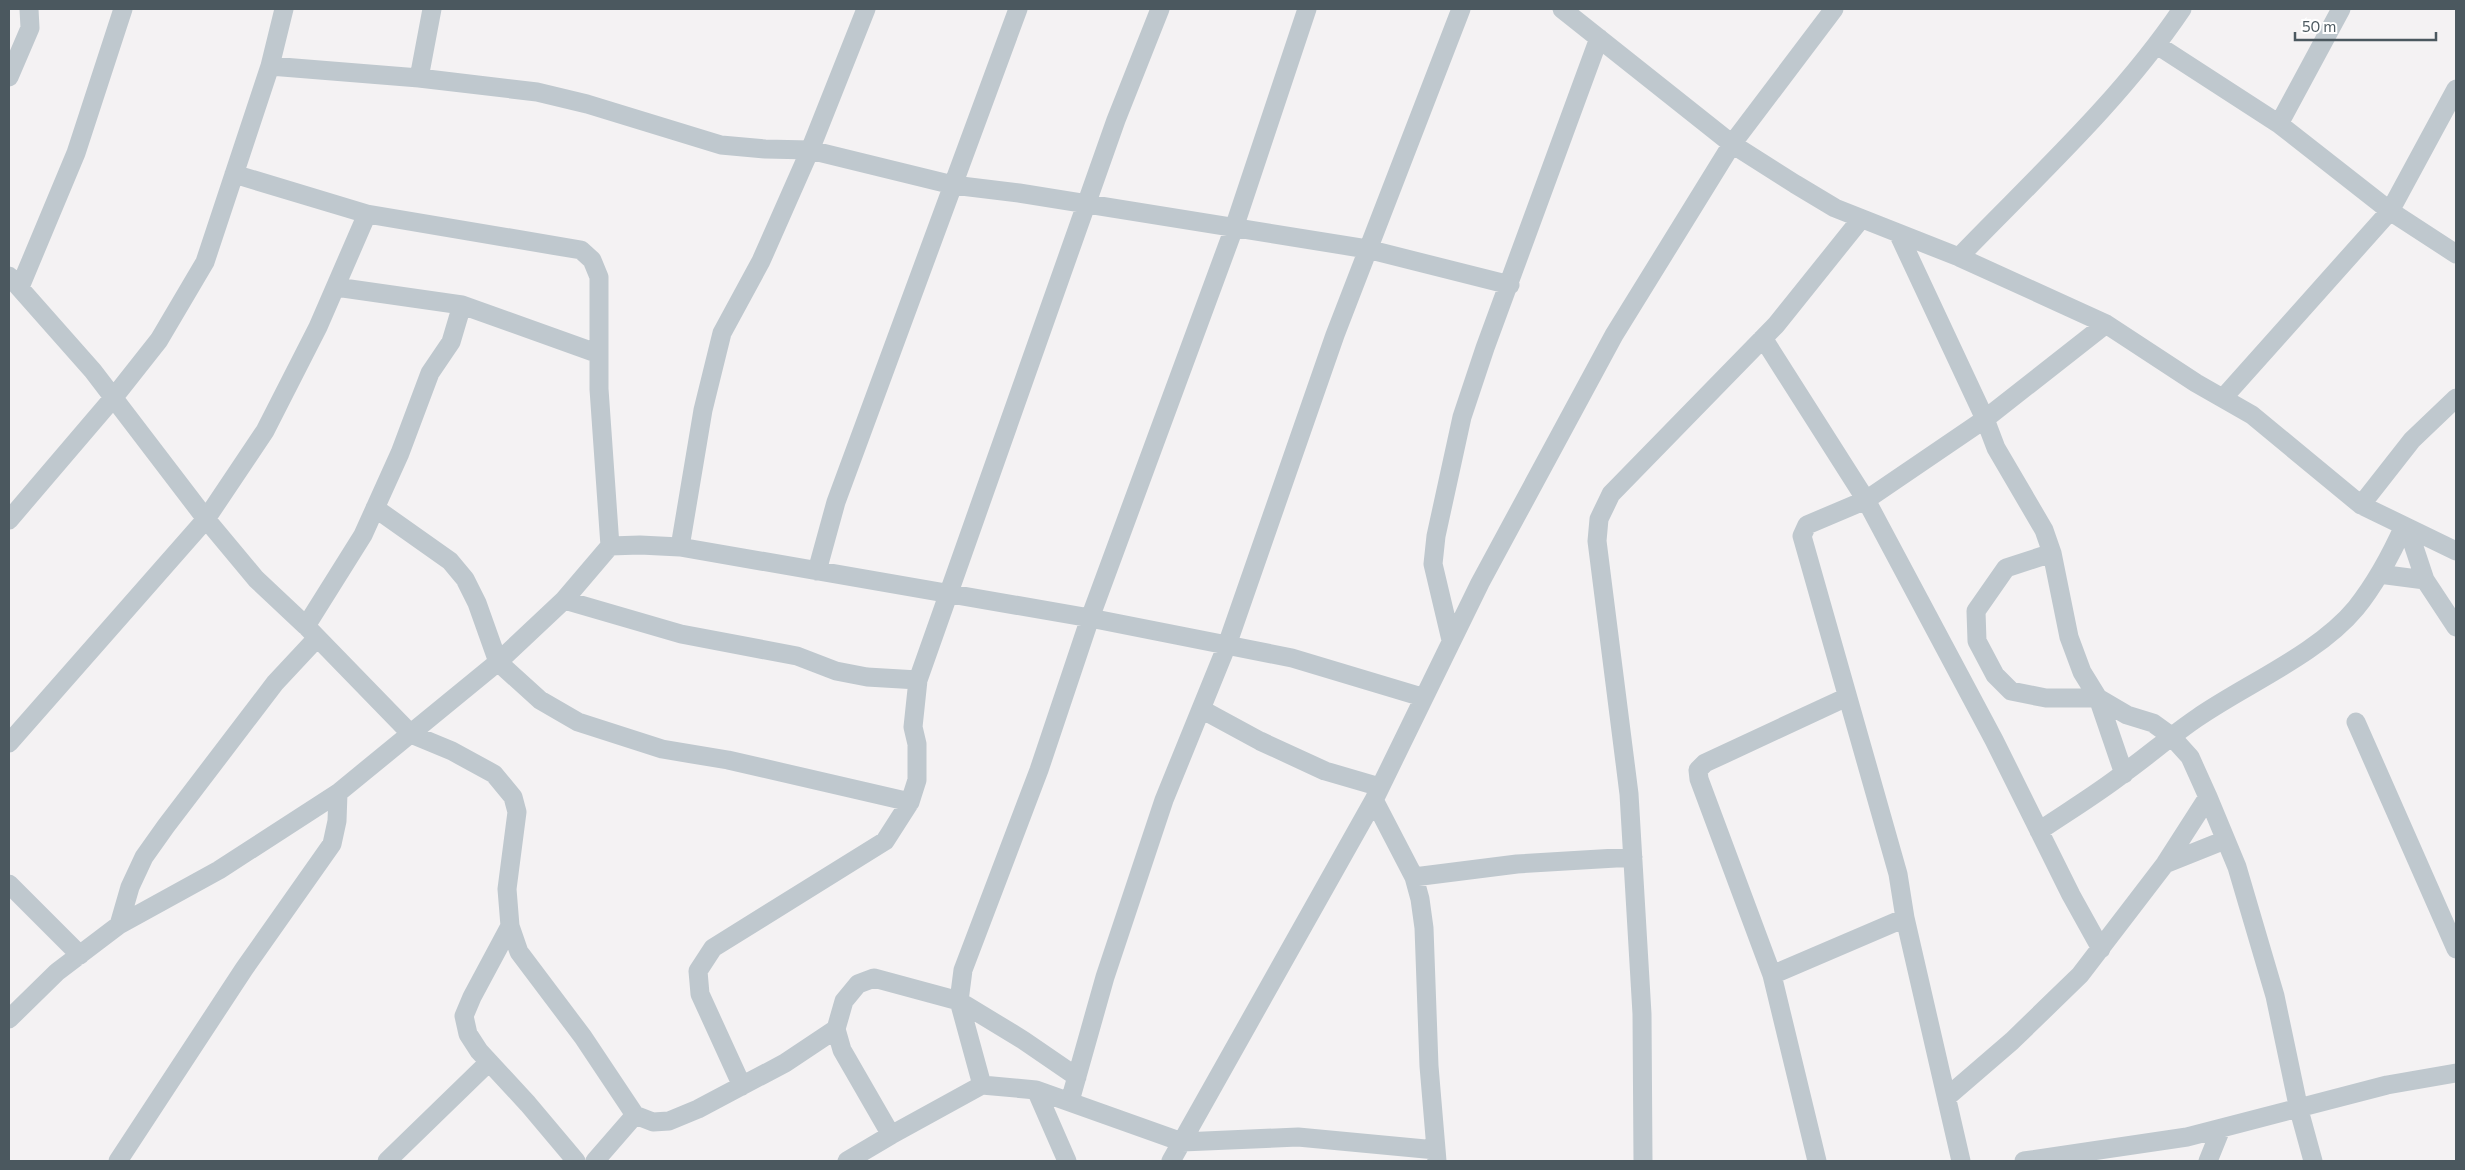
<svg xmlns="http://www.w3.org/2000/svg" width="2465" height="1170" font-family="Commissioner,sans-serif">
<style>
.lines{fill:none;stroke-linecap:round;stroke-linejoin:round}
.minor{stroke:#bfc8ce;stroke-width:19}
</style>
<rect width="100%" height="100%" fill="#f4f2f3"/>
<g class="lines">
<path class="minor" d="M1562,9L1732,144L1795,184L1835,208L1959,257L2106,324L2196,383L2252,415L2361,505L2456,551
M2157,45L2279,124L2390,211L2456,254
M270,66L419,78L537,92L587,104L721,145L765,149L810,150L953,185L1019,193L1367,249L1510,285
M9,77L30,28L29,9
M419,78L432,9
M2279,124L2341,9
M1898,233L1985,419L1996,448L2044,530L2052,553L2069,637L2082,672L2098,698L2127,715L2153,723L2171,736L2190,757L2208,797L2237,867L2275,996L2299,1110L2313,1161
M1959,257C2035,178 2120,101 2182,9
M9,276L93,371L206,519L256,579L306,626L411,734L452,751L494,774L513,797L517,812L507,889L510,926L519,952L583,1037L635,1115L653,1122L669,1121L698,1109L785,1063L836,1029
M20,287L76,153L123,9
M336,287L462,305L599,354
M1763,338L1866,500L1994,740L2071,895L2101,949
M2223,398L2390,211L2456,89
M2361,505L2412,440L2456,398
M375,508L450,561L465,579L477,603L498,662L540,700L578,722L662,749L728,760L910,802
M9,520L114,397L159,340L205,262L270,66L284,9
M2408,529L2425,580L2456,627
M610,546L640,545L680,547L1090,618L1292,658L1422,697
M680,547L703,410L722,333L761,261L810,150L866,9
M2052,553L2006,568L1976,611L1977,641L1995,675L2011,691L2046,698H2098L2124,774
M817,571L836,502L1018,9
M2379,574L2425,580
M564,600L681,634L797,656L836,671L867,677L918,680
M306,626L363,535L400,453L430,373L451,342L462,305
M1451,640L1433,564L1436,536L1462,417L1485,348L1599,38
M1201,709L1260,741L1325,771L1380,787
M2356,722L2456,949
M9,743L206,519L265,431L318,327L367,214
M1374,800L1414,877L1420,899L1424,928L1429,1066L1437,1161
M2039,831C2067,812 2097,794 2124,773C2149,755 2172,735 2197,718C2246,684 2318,654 2356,608C2376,583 2391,555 2404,526
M2165,864L2225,840
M1414,877L1517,864L1633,857
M9,884L80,955
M119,925L130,887L144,857L166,826L275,683L317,638
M510,926L472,997L464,1016L468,1034L479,1051L528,1104L576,1161
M1772,975L1905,918
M9,1019L57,972L119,925L219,870L338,793L498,662L564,600L610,546L599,389V277L592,260L581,250L367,214L234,174
M982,1085L959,1001L963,970L1039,770L1090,618L1234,228L1307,9
M742,1086L700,994L698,971L713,948L885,841L910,802L917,780V744L913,727L918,680L1116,120L1160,9
M1036,1090L1067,1161
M1947,1097L2012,1041L2080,975L2165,864L2208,797
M1070,1101L1105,977L1164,800L1227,645L1335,335L1461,9
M891,1135L842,1050L836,1029L844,1001L858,984L874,978L959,1001L1023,1040L1077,1077
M118,1161L244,969L332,844L337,821L338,793
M387,1161L489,1062
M595,1161L635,1115
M847,1161L891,1135L982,1085L1036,1090L1182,1142L1298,1137L1436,1150
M1171,1161L1374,800L1480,583L1614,335L1732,144L1834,9
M1643,1161L1642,1014L1629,794L1597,541L1599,519L1611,494L1776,325L1861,219
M1817,1161L1772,975L1699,779L1698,770L1705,763L1847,697
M1961,1161L1905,918L1898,874L1802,536L1807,525L1866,500L1985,419L2106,324
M2024,1161L2187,1137L2387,1085L2456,1073
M2208,1161L2221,1129"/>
</g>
<rect width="2465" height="1170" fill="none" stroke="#4b585f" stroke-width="20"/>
<path d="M2295 32v8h141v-8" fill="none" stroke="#4b585f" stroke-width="2.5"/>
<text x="2302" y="32" font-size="15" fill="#4b585f" stroke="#ffffff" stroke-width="4" paint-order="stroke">50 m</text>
</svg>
